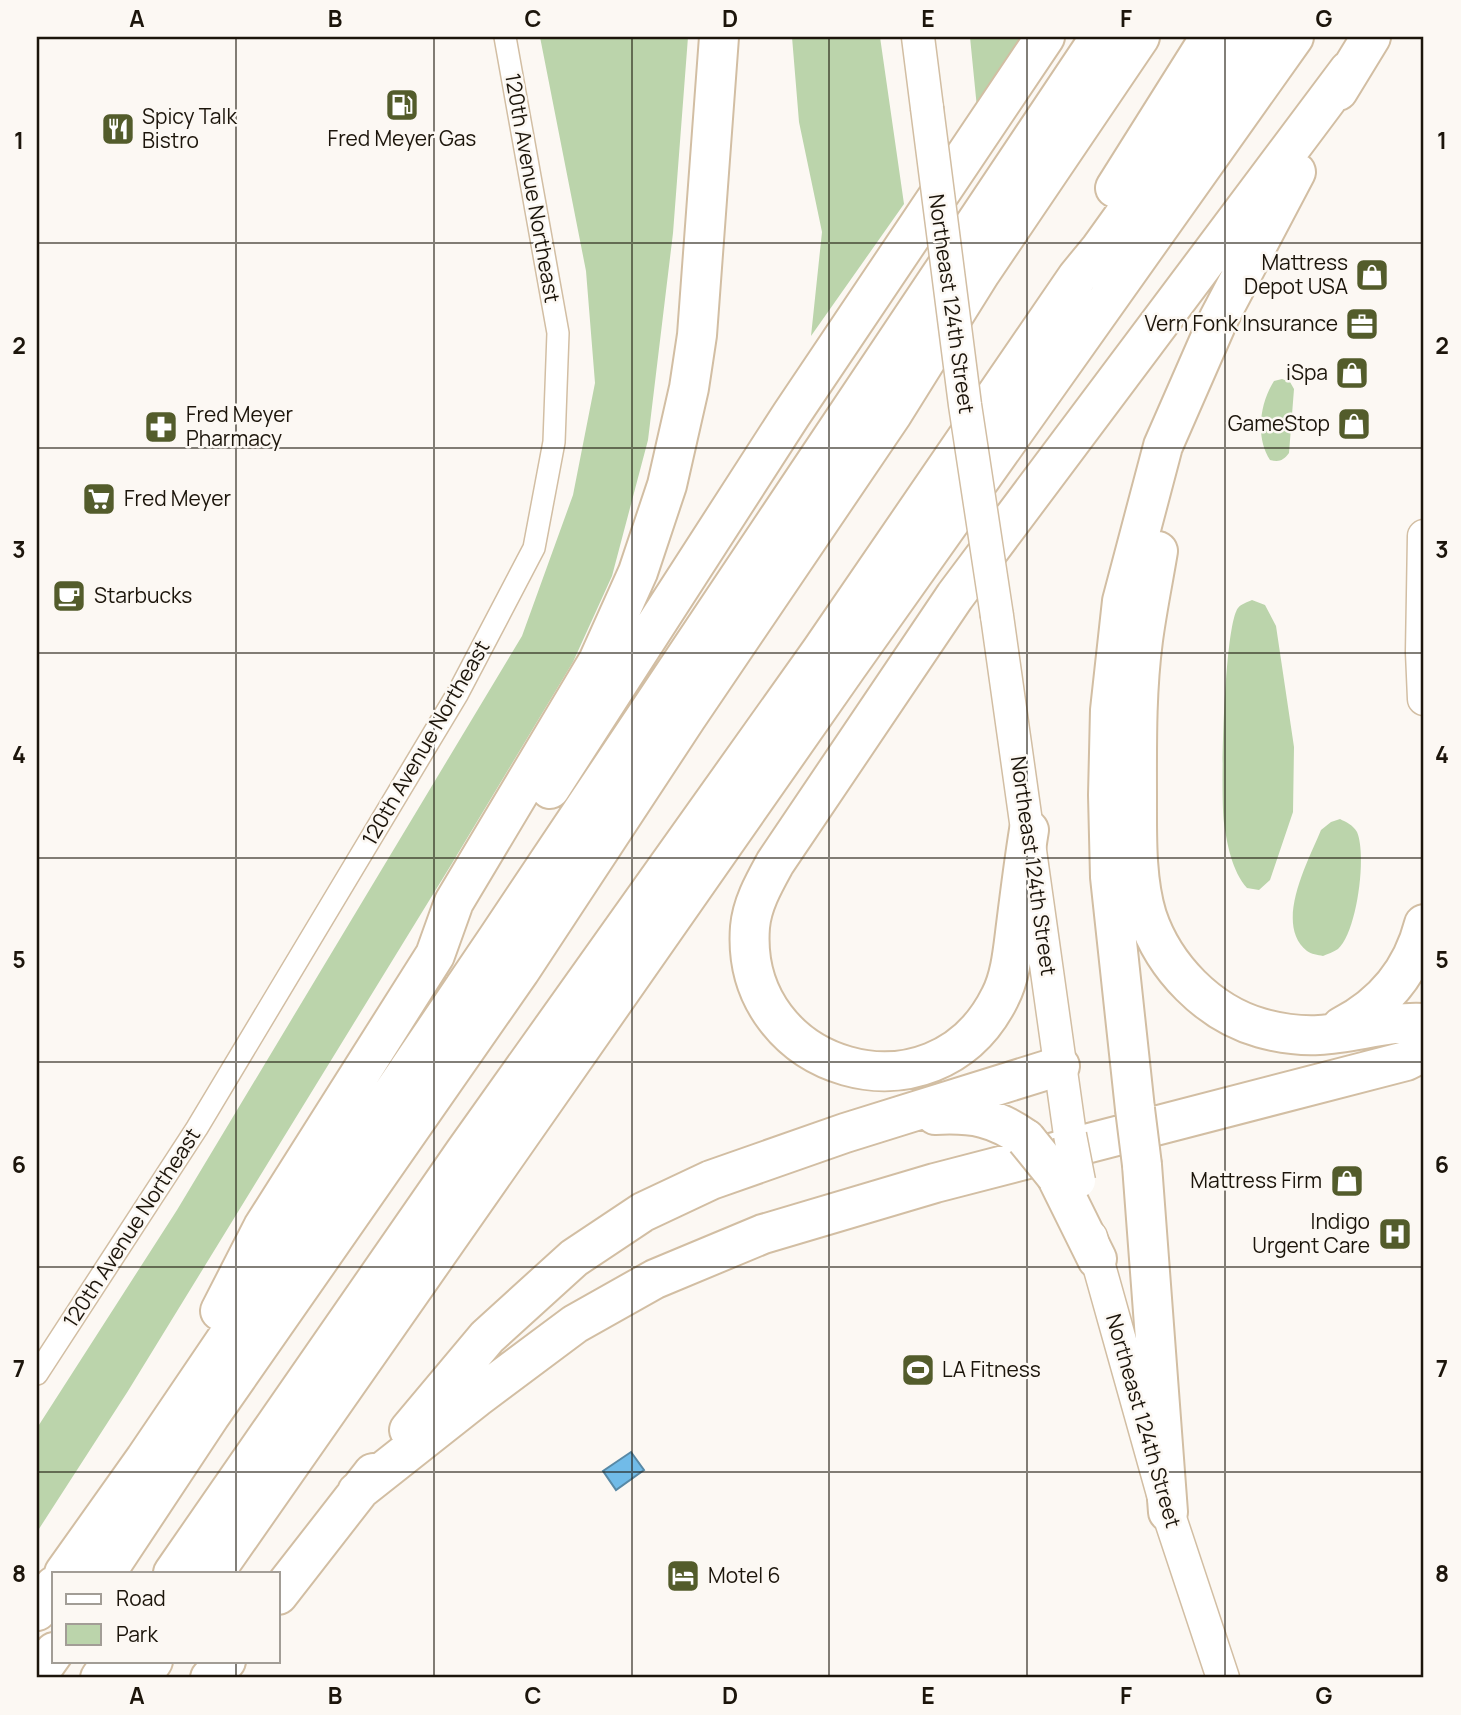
<svg xmlns="http://www.w3.org/2000/svg" width="1461" height="1715" font-family="Manrope,sans-serif">
<style>
.green{fill:#bbd4ab}
.water{fill:#71bbe8;stroke:#5889a6;stroke-width:2}
.lines{fill:none;stroke-linecap:round;stroke-linejoin:round}
.minor-casing{stroke:#d2bea3;stroke-width:24}
.secondary-casing{stroke:#d2bea3;stroke-width:35}
.motorway-casing{stroke:#d2bea3;stroke-width:42}
.minor{stroke:#fff;stroke-width:21}
.secondary{stroke:#fff;stroke-width:32}
.motorway{stroke:#fff;stroke-width:38}
.secondary-bridge-casing{stroke:#d2bea3;stroke-width:35;stroke-linecap:butt}
.motorway-bridge-casing{stroke:#d2bea3;stroke-width:42;stroke-linecap:butt}
.secondary-bridge{stroke:#fff;stroke-width:32}
.motorway-bridge{stroke:#fff;stroke-width:38}
.grid{fill:none;stroke:#1c150b;stroke-width:2;stroke-opacity:0.55}
.labels{text-anchor:middle;stroke-width:5;stroke-linejoin:round;paint-order:stroke}
.poi-label{font-size:21px;fill:#1c150b;stroke:#fcf8f3;text-anchor:start}
.street-label{font-size:21px;fill:#1c150b;stroke:#fcf8f3}
.neatline{fill:none;stroke:#1c150b;stroke-width:2.5}
.grid-label{font-size:23px;text-anchor:middle;font-weight:bold;fill:#1c150b}
</style>
<rect width="100%" height="100%" fill="#fcf8f3"/>
<path class="green" d="M540,37H688L673,233L648,440L612,576L573,662L451,865L128,1391L37,1532V1428L177,1210L522,636L573,495L595,383L586,271Z
M792,37H880L904,204L811,336L822,232L799,122Z
M970,37H1024L977,108Z
M1282,379L1290,382L1294,389L1289,453C1283,461 1279,462 1270,460C1255,437 1260,403 1274,381Z
M1252,600L1265,605L1276,626L1294,747L1293,812L1270,880L1259,890L1247,888C1232,871 1227,844 1224,823C1220,793 1224,626 1238,608C1241,604 1248,602 1252,600Z
M1340,819C1346,822 1353,825 1357,832C1367,855 1357,932 1338,949C1334,952 1327,954 1323,956C1318,955 1311,954 1307,951C1273,924 1309,860 1321,830L1331,822Z"/>
<path class="water" d="M631,1452L644,1470L616,1490L603,1471Z"/>
<g class="lines">
<defs>
<path id="minor" d="M37,1374L197,1128L458,693L534,548L554,442L558,333L505,37"/>
<path id="secondary" d="M918,37L927,108
M1424,536L1422,652L1424,699
M997,616L1070,1135
M1091,1237L1168,1512L1223,1678"/>
<path id="motorway" d="M1338,91L1371,37
M1115,188L1210,37
M1158,551C1153,581 1147,610 1143,640C1136,693 1137,747 1137,800C1137,838 1136,880 1147,916C1164,967 1208,1013 1261,1028C1279,1033 1299,1036 1319,1035C1355,1033 1388,1021 1424,1023
M550,789L791,415L1045,37
M1029,830C1024,861 1020,893 1016,925C1013,948 1011,976 1000,997C935,1129 739,1072 750,927C752,904 764,883 775,863L955,596L1349,70
M1341,1027C1384,1005 1412,971 1424,924
M1135,1109L1110,877L1108,795L1110,710L1122,601L1163,446L1219,318L1296,172
M935,1115C973,1113 995,1117 1026,1139
M1142,1165L1168,1512
M1056,1176L1097,1259
M220,1311L263,1227L435,955L454,902L598,661L638,572L667,485L689,388L697,335L719,37
M409,1430L487,1337L574,1258L643,1212L711,1180L845,1133L1060,1066
M357,1492L476,1398L575,1324L655,1279L763,1234L935,1183L1406,1061L1424,1052
M64,1573L145,1459L497,939L1100,37
M106,1573L210,1416L520,971L687,717L893,413L981,272L1140,37
M173,1573L464,1153L821,651L1077,277L1100,249L1252,37
M214,1573L847,667L1294,37
M278,1595L373,1473
M37,1611L54,1586
M37,1676L54,1652
M100,1678L112,1661
M141,1678L153,1661
M210,1678L226,1661"/>
</defs>
<use href="#minor" class="minor-casing"/>
<use href="#secondary" class="secondary-casing"/>
<use href="#motorway" class="motorway-casing"/>
<use href="#minor" class="minor"/>
<use href="#secondary" class="secondary"/>
<use href="#motorway" class="motorway"/>
<defs>
<path id="secondary-bridge" d="M927,108L965,405L997,616
M1070,1135L1079,1181"/>
<path id="motorway-bridge" d="M1135,1109L1142,1165
M1026,1139L1056,1176"/>
</defs>
<use href="#secondary-bridge" class="secondary-bridge-casing"/>
<use href="#motorway-bridge" class="motorway-bridge-casing"/>
<use href="#secondary-bridge" class="secondary-bridge"/>
<use href="#motorway-bridge" class="motorway-bridge"/>
</g>
<path class="grid" d="M236,37V1573M434,37V1678M632,37V1678M829,37V1678M1027,37V1678M1225,37V1678M37,243H1424M37,448H1424M37,653H1424M37,858H1424M37,1062H1424M37,1267H1424M37,1472H1424M236,1661V1678"/>
<defs>
<symbol id="fuel-square" viewBox="-11 -11 22 22"><rect x="-9" y="-9" width="18" height="18" rx="4" fill="#535c2b" stroke="#fcf8f3"/><path d="M-5.5-6h7V0h2V4h1.3V-2.5L3-4.5l.8-.8L6-3V5H2.5V1h-1V6h-7ZM-4.2-4.7v3.2H.2V-4.7Z" fill="#fff"/></symbol>
<symbol id="restaurant-square" viewBox="-11 -11 22 22"><rect x="-9" y="-9" width="18" height="18" rx="4" fill="#535c2b" stroke="#fcf8f3"/><path d="M-5-6h1v4h1v-4h1v4h1v-4h1v5L-1.5 .5V6h-2V.5L-5-1ZM5-6V6H3V1.5H1.5Q1.5-4 5-6Z" fill="#fff"/></symbol>
<symbol id="shop-square" viewBox="-11 -11 22 22"><rect x="-9" y="-9" width="18" height="18" rx="4" fill="#535c2b" stroke="#fcf8f3"/><path d="M-5-2.5h2.3a2.7 3.5 0 0 1 5.4 0H5L5.5 6h-11ZM-1.5-2.5h3a1.5 2.3 0 0 0-3 0Z" fill="#fff"/></symbol>
<symbol id="office-square" viewBox="-11 -11 22 22"><rect x="-9" y="-9" width="18" height="18" rx="4" fill="#535c2b" stroke="#fcf8f3"/><path d="M-6-3h4V-5.5h4V-3h4V5H-6ZM-1-4.5V-3h2v-1.5ZM-6 0V1H6V0Z" fill="#fff"/></symbol>
<symbol id="pharmacy-square" viewBox="-11 -11 22 22"><rect x="-9" y="-9" width="18" height="18" rx="4" fill="#535c2b" stroke="#fcf8f3"/><path d="M-2-6h4v4h4v4h-4v4h-4v-4h-4v-4h4Z" fill="#fff"/></symbol>
<symbol id="supermarket-square" viewBox="-11 -11 22 22"><rect x="-9" y="-9" width="18" height="18" rx="4" fill="#535c2b" stroke="#fcf8f3"/><path d="M-6-5.5h2.5l.6 2H6L4.5 2H-2.5L-4.4-4H-6ZM-1.5 3.2a1.3 1.3 0 1 0 .1 0ZM3 3.2a1.3 1.3 0 1 0 .1 0Z" fill="#fff"/></symbol>
<symbol id="cafe-square" viewBox="-11 -11 22 22"><rect x="-9" y="-9" width="18" height="18" rx="4" fill="#535c2b" stroke="#fcf8f3"/><path d="M-5.5-4.5H6V0H3Q3 3.5 0 3.5H-2.5Q-5.5 3.5-5.5 0ZM3-3.2v2h1.7v-2ZM-6 4.5H4V6H-6Z" fill="#fff"/></symbol>
<symbol id="hospital-square" viewBox="-11 -11 22 22"><rect x="-9" y="-9" width="18" height="18" rx="4" fill="#535c2b" stroke="#fcf8f3"/><path d="M-5-5h3v3.5h4V-5h3V5h-3V1.5h-4V5h-3Z" fill="#fff"/></symbol>
<symbol id="stadium-square" viewBox="-11 -11 22 22"><rect x="-9" y="-9" width="18" height="18" rx="4" fill="#535c2b" stroke="#fcf8f3"/><path d="M0-5a6.5 5 0 1 0 0 10a6.5 5 0 1 0 0-10ZM-3.5-1.8h7v3.6h-7Z" fill="#fff"/></symbol>
<symbol id="hotel-square" viewBox="-11 -11 22 22"><rect x="-9" y="-9" width="18" height="18" rx="4" fill="#535c2b" stroke="#fcf8f3"/><path d="M-6-4.5h1.5V1H6V5H4.5V3h-9V5H-6ZM-4 0a1.8 1.8 0 1 1 3.6 0ZM.5 0V-2.5h3Q6-2.5 6 0Z" fill="#fff"/></symbol>
</defs>
<g fill-rule="evenodd">
<use href="#fuel-square" x="383" y="86" width="38" height="38"/>
<use href="#restaurant-square" x="99" y="110" width="38" height="38"/>
<use href="#shop-square" x="1353" y="256" width="38" height="38"/>
<use href="#office-square" x="1343" y="305" width="38" height="38"/>
<use href="#shop-square" x="1333" y="354" width="38" height="38"/>
<use href="#shop-square" x="1335" y="405" width="38" height="38"/>
<use href="#pharmacy-square" x="142" y="408" width="38" height="38"/>
<use href="#supermarket-square" x="80" y="480" width="38" height="38"/>
<use href="#cafe-square" x="50" y="577" width="38" height="38"/>
<use href="#shop-square" x="1328" y="1162" width="38" height="38"/>
<use href="#hospital-square" x="1376" y="1215" width="38" height="38"/>
<use href="#stadium-square" x="899" y="1351" width="38" height="38"/>
<use href="#hotel-square" x="664" y="1557" width="38" height="38"/>
</g>
<g class="labels">
<g class="poi-label">
<text x="142" y="124">Spicy Talk<tspan x="142" dy="24">Bistro</tspan></text>
<text x="402" y="146" text-anchor="middle">Fred Meyer Gas</text>
<text x="1348" y="270" text-anchor="end">Mattress<tspan x="1348" dy="24">Depot USA</tspan></text>
<text x="1338" y="331" text-anchor="end">Vern Fonk Insurance</text>
<text x="1328" y="380" text-anchor="end">iSpa</text>
<text x="186" y="422">Fred Meyer<tspan x="186" dy="24">Pharmacy</tspan></text>
<text x="1330" y="431" text-anchor="end">GameStop</text>
<text x="124" y="506">Fred Meyer</text>
<text x="94" y="603">Starbucks</text>
<text x="1322" y="1188" text-anchor="end">Mattress Firm</text>
<text x="1370" y="1229" text-anchor="end">Indigo<tspan x="1370" dy="24">Urgent Care</tspan></text>
<text x="942" y="1377">LA Fitness</text>
<text x="708" y="1583">Motel 6</text>
</g>
<g class="street-label">
<text transform="translate(532 188) rotate(80)" y="7">120th Avenue Northeast</text>
<text transform="translate(951 304) rotate(82)" y="7">Northeast 124th Street</text>
<text transform="translate(426 743) rotate(-60)" y="7">120th Avenue Northeast</text>
<text transform="translate(1033 866) rotate(82)" y="7">Northeast 124th Street</text>
<text transform="translate(132 1228) rotate(-57)" y="7">120th Avenue Northeast</text>
<text transform="translate(1143 1421) rotate(74)" y="7">Northeast 124th Street</text>
</g>
</g>
<rect width="1461" height="1715" fill="none" stroke="#fcf8f3" stroke-width="77"/>
<rect x="52" y="1572" width="228" height="91" fill="#fcf8f3" stroke="#a29d96" stroke-width="2"/>
<rect x="66" y="1594" width="35" height="10" fill="#ffffff" stroke="#a29d96" stroke-width="2"/>
<text x="116" y="1606" font-size="21" fill="#1c150b">Road</text>
<rect x="66" y="1624" width="35" height="21" fill="#bbd4ab" stroke="#a29d96" stroke-width="2"/>
<text x="116" y="1642" font-size="21" fill="#1c150b">Park</text>
<rect x="38" y="38" width="1384" height="1638" class="neatline"/>
<g class="grid-label">
<text x="137" y="27">A</text>
<text x="335" y="27">B</text>
<text x="533" y="27">C</text>
<text x="730" y="27">D</text>
<text x="928" y="27">E</text>
<text x="1126" y="27">F</text>
<text x="1324" y="27">G</text>
<text x="19" y="149">1</text>
<text x="1442" y="149">1</text>
<text x="19" y="354">2</text>
<text x="1442" y="354">2</text>
<text x="19" y="558">3</text>
<text x="1442" y="558">3</text>
<text x="19" y="763">4</text>
<text x="1442" y="763">4</text>
<text x="19" y="968">5</text>
<text x="1442" y="968">5</text>
<text x="19" y="1173">6</text>
<text x="1442" y="1173">6</text>
<text x="19" y="1377">7</text>
<text x="1442" y="1377">7</text>
<text x="19" y="1582">8</text>
<text x="1442" y="1582">8</text>
<text x="137" y="1704">A</text>
<text x="335" y="1704">B</text>
<text x="533" y="1704">C</text>
<text x="730" y="1704">D</text>
<text x="928" y="1704">E</text>
<text x="1126" y="1704">F</text>
<text x="1324" y="1704">G</text>
</g>
</svg>
